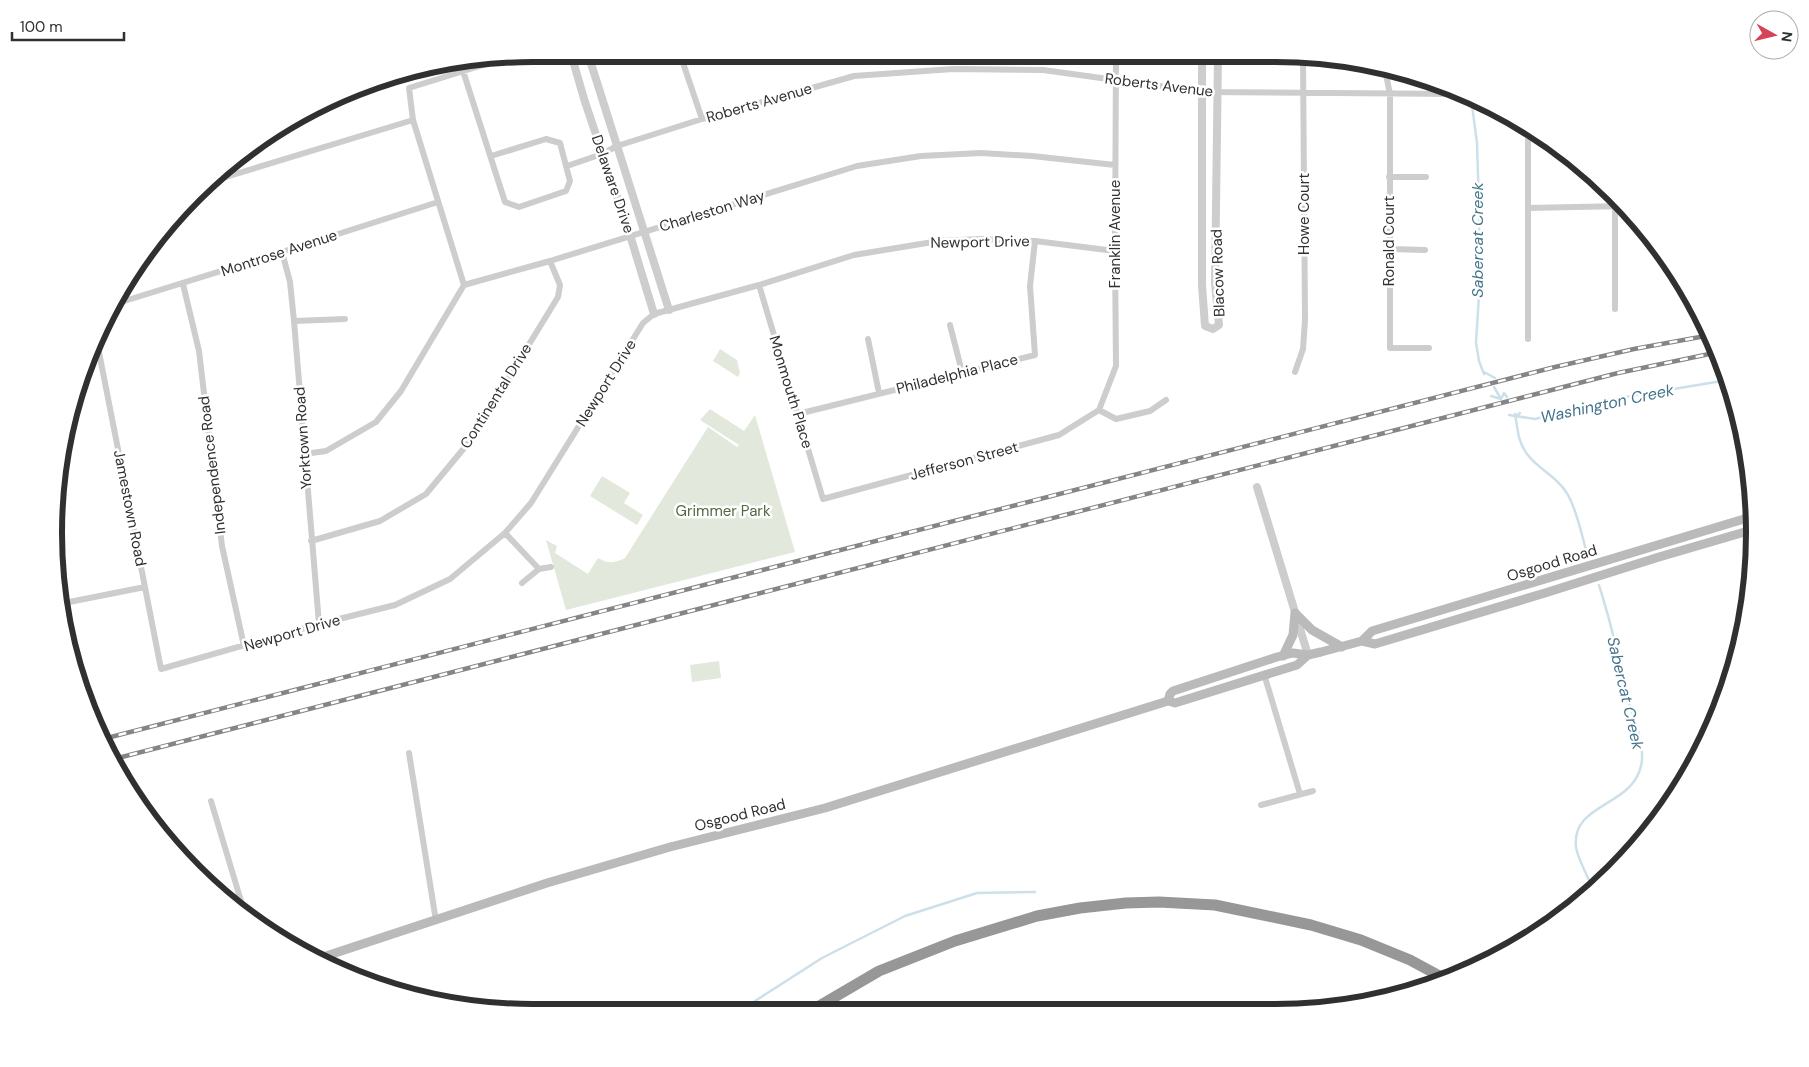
<svg xmlns="http://www.w3.org/2000/svg" width="1809" height="1067" font-family="'DM Sans',sans-serif">
<style>
.green{fill:#e3e8dc}
.lines{fill:none;stroke-linecap:round;stroke-linejoin:round}
.stream{stroke:#cde0e9;stroke-width:2.5}
.minor{stroke:#cdcdcd;stroke-width:6}
.tertiary{stroke:#cdcdcd;stroke-width:8}
.secondary{stroke:#bababa;stroke-width:9}
.motorway{stroke:#979797;stroke-width:11}
.rail-casing{stroke:#858585;stroke-width:4.5}
.rail{stroke:#fff;stroke-width:2.5;stroke-dasharray:8;stroke-linecap:butt}
.labels{text-anchor:middle;stroke-width:5;stroke-linejoin:round;paint-order:stroke}
.street-label{font-size:15px;fill:#303030;stroke:#fff}
.park-label{font-size:15px;fill:#556841;stroke:#fff}
.water-label{font-size:16px;font-style:italic;fill:#44748b;stroke:#fff}
.rim{fill:none;stroke:#303030;stroke-width:6}
</style>
<rect width="100%" height="100%" fill="#fff"/>
<path class="green" d="M720,349L737,360L740,373L738,377L713,361Z
M710,409L744,431L755,415L795,552L566,610L546,540L557,546L555,553L588,574L598,558C608,564 615,563 625,558L708,427L737,447L739,445L700,420Z
M602,476L630,493L624,503L643,515L637,525L590,496Z
M719,661L721,678L692,682L690,665Z"/>
<g class="lines">
<path class="stream" d="M1472,105L1477,143L1479,206V295L1476,343L1479,361L1484,374
M1473,108L1490,109
M1484,372L1495,378
M1494,387L1501,399
M1491,396L1501,399
M1501,399L1504,393L1507,397
M1515,414C1518,429 1517,440 1527,454C1539,470 1558,477 1568,495C1577,511 1581,532 1586,550
M1509,415L1535,419L1607,400L1728,380
M1515,417L1520,413
M58,529L65,593
M67,613V617
M1593,889C1589,879 1577,857 1576,847C1571,803 1632,807 1641,766C1647,742 1627,703 1621,678C1619,667 1618,655 1615,644C1611,624 1605,605 1599,585
M738,1012L822,958L905,916L977,893L1035,892"/>
<path class="minor" d="M680,54L702,119
M1385,70L1390,94V348H1429
M463,71L505,202L519,207L566,191L570,181L560,143L546,139L491,156
M567,166L602,154L617,146L702,119L854,76L953,69L1043,70L1203,92L1459,94
M1389,177H1426
M216,180L413,120
M1528,208L1624,206
M1390,249L1425,250
M282,252L290,282L294,321L319,624
M183,284L199,351L222,546L244,646
M464,285L413,120L409,88L499,60
M759,285L823,499L1059,435L1099,410
M118,303L282,252L438,202
M1615,309V194
M294,321L345,319
M950,325L962,372
M868,339L879,393
M1528,339V128
M98,347L161,669L319,624L395,605L450,579L505,533L531,503L643,323L654,314L759,285L854,255L939,241L980,239L1035,241L1115,251
M1295,372L1303,349L1305,320L1303,55
M1099,410L1116,366L1115,251L1116,55
M1099,410L1116,419L1150,411L1166,400
M798,414L1035,355L1030,286L1035,241
M304,454L326,451L376,422L401,391L464,285L550,261L857,166L921,156L981,153L1032,156L1115,165
M505,533L539,569L551,567
M311,541L380,521L426,494L470,441L558,297L560,285L550,261
M522,583L539,569
M64,603L145,587
M1264,674L1300,794
M409,753L436,921
M211,801L244,911
M1261,805L1313,791"/>
<path class="tertiary" d="M571,54L585,102L630,235L654,314
M588,54L669,310
M1202,55V285L1205,326L1213,329L1219,325L1215,283L1218,55
M1257,487L1308,655"/>
<path class="secondary" d="M1295,613L1312,630L1342,647
M1362,641L1372,631L1754,516
M1283,656L1293,635L1295,613
M1168,701L1170,694L1173,691L1277,657L1293,653L1308,655
M320,958L547,883L670,847L825,808L1168,701L1175,703L1297,665L1308,655L1321,652L1362,641L1375,644L1545,593L1659,557L1755,529"/>
<path class="motorway" d="M809,1012L879,971L955,941L1037,916L1080,908L1126,903L1159,902L1215,905L1311,925L1361,940L1410,960L1447,980
M1141,1012L1183,1010L1237,1012"/>
<defs>
<path id="rail" d="M103,739L1555,367L1634,349L1711,335
M114,759L1618,373L1719,352"/>
</defs>
<use href="#rail" class="rail-casing"/>
<use href="#rail" class="rail"/>
</g>
<g class="labels">
<g class="street-label">
<text transform="translate(1159 85) rotate(7)" y="5">Roberts Avenue</text>
<text transform="translate(759 103) rotate(-16)" y="5">Roberts Avenue</text>
<text transform="translate(613 184) rotate(71)" y="5">Delaware Drive</text>
<text transform="translate(712 211) rotate(-17)" y="5">Charleston Way</text>
<text transform="translate(1304 214) rotate(-90)" y="5">Howe Court</text>
<text transform="translate(1115 234) rotate(-90)" y="5">Franklin Avenue</text>
<text transform="translate(1389 241) rotate(-90)" y="5">Ronald Court</text>
<text transform="translate(980 242) rotate(-1)" y="5">Newport Drive</text>
<text transform="translate(279 253) rotate(-18)" y="5">Montrose Avenue</text>
<text transform="translate(1218 273) rotate(-92)" y="5">Blacow Road</text>
<text transform="translate(957 374) rotate(-14)" y="5">Philadelphia Place</text>
<text transform="translate(606 383) rotate(-58)" y="5">Newport Drive</text>
<text transform="translate(791 392) rotate(73)" y="5">Monmouth Place</text>
<text transform="translate(496 396) rotate(-58)" y="5">Continental Drive</text>
<text transform="translate(303 438) rotate(-94)" y="5">Yorktown Road</text>
<text transform="translate(964 461) rotate(-15)" y="5">Jefferson Street</text>
<text transform="translate(212 465) rotate(-97)" y="5">Independence Road</text>
<text transform="translate(130 508) rotate(79)" y="5">Jamestown Road</text>
<text transform="translate(1552 563) rotate(-17)" y="5">Osgood Road</text>
<text transform="translate(292 633) rotate(-16)" y="5">Newport Drive</text>
<text transform="translate(740 815) rotate(-14)" y="5">Osgood Road</text>
</g>
<g class="park-label">
<text x="723" y="516">Grimmer Park</text>
</g>
<g class="water-label">
<text transform="translate(1477 240) rotate(-90)" y="6">Sabercat Creek</text>
<text transform="translate(1607 403) rotate(-12)" y="6">Washington Creek</text>
<text transform="translate(1626 693) rotate(77)" y="6">Sabercat Creek</text>
</g>
</g>
<path d="M0 0H1809V1067H0ZM533 62H1275A471 471 0 0 1 1746 533V533A471 471 0 0 1 1275 1004H533A471 471 0 0 1 62 533V533A471 471 0 0 1 533 62Z" fill="#fff" fill-rule="evenodd"/>
<path class="rim" d="M533 62H1275A471 471 0 0 1 1746 533V533A471 471 0 0 1 1275 1004H533A471 471 0 0 1 62 533V533A471 471 0 0 1 533 62Z"/>
<g transform="translate(1774 35) rotate(98)"><circle r="24" fill="#ffffff" stroke="#acacac"/>
<path d="M0-4L9 19L0 12L-9 19Z" fill="#d64257"/>
<text y="-8" font-size="14" font-weight="bold" text-anchor="middle" fill="#303030">N</text>
</g>
<path d="M12 32v8h112v-8" fill="none" stroke="#303030" stroke-width="2.5"/>
<text x="20" y="32" font-size="15" fill="#303030" stroke="#ffffff" stroke-width="4" paint-order="stroke">100 m</text>
</svg>
